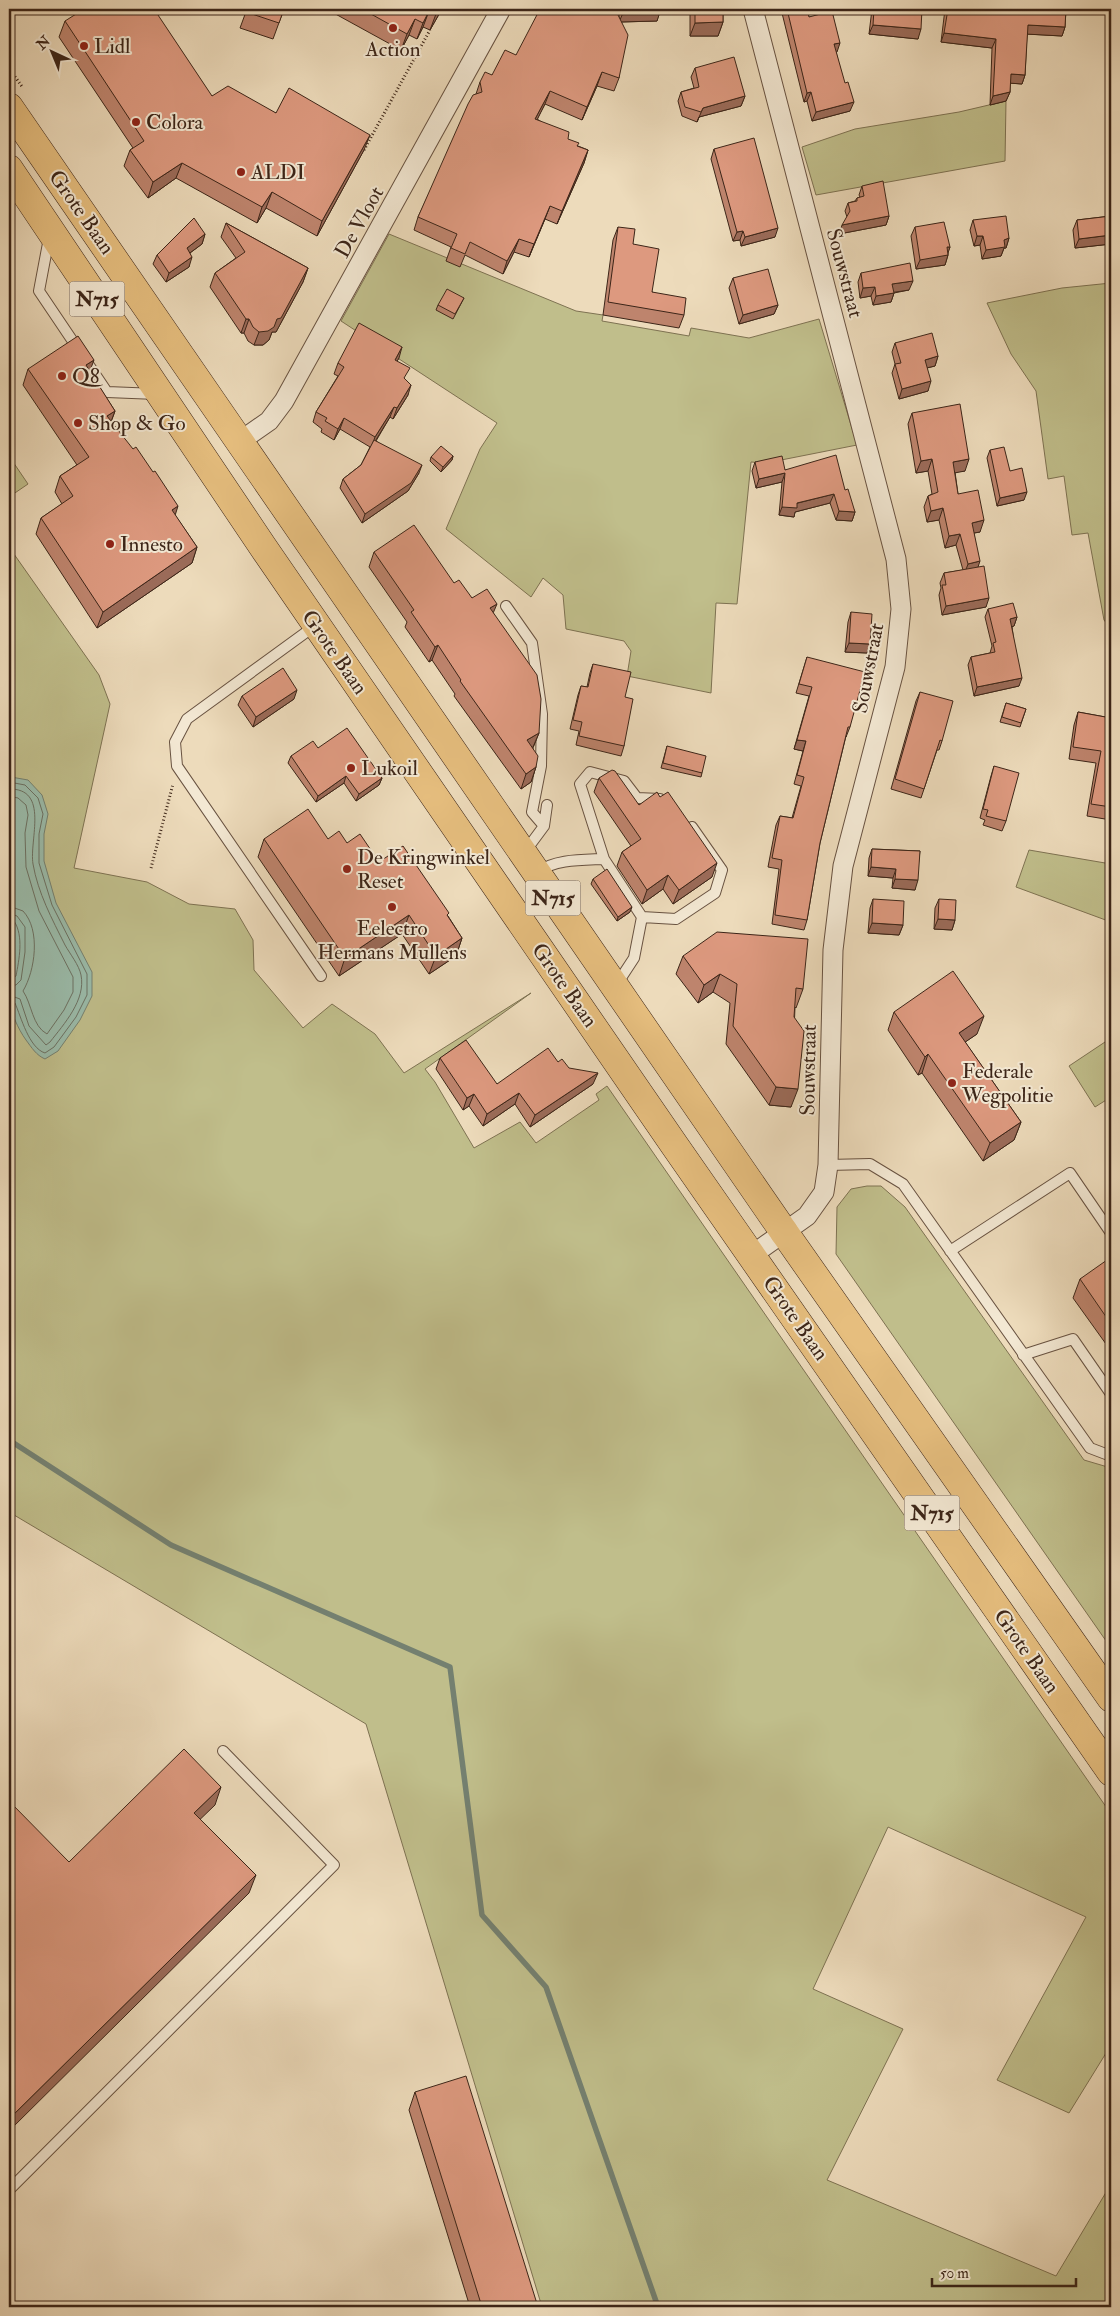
<svg xmlns="http://www.w3.org/2000/svg" width="1120" height="2316" font-family="'IM FELL Double Pica',serif">
<style>
.green{fill:#c0be8b;stroke:#7e7252}
.water{fill:#9abcab;stroke:#748070}
.lines{fill:none;stroke-linecap:round;stroke-linejoin:round}
.shore{stroke:#6b7062;stroke-width:1}
.stream{stroke:#748070;stroke-width:5.5}
.lane-casing{stroke:#685241;stroke-width:12}
.street-casing{stroke:#685241;stroke-width:21}
.primary-casing{stroke:#3c2518;stroke-width:29}
.highway-casing{stroke:#3c2518;stroke-width:29}
.path{stroke:#3c2518;stroke-width:3;stroke-dasharray:1 2.5;stroke-linecap:butt}
.lane{stroke:#f3e8d3;stroke-width:10}
.street{stroke:#f3e8d3;stroke-width:19}
.primary{stroke:#e6be7e;stroke-width:28}
.highway{stroke:#e6be7e;stroke-width:28}
.wall{fill:#be846d;stroke:#3c2518}
.shaded-wall{fill:#9b6b59;stroke:#3c2518}
.building{fill:#dd997f;stroke:#3c2518}
.poi-dot{fill:#8f2418;stroke:#f3e8d3;stroke-width:2}
.labels{text-anchor:middle;stroke-width:4;stroke-linejoin:round;paint-order:stroke}
.shield{fill:#f3e8d3;stroke:#736050;stroke-width:1}
.shield-label{font-size:20px;font-weight:bold;fill:#3c2518}
.poi-label{font-size:21px;fill:#3c2518;stroke:#f3e8d3;text-anchor:start}
.street-label{font-size:21px;fill:#3c2518;stroke:#f3e8d3}
</style>
<rect width="100%" height="100%" fill="#eddbbb"/>
<filter id="stains"><feTurbulence type="fractalNoise" baseFrequency=".004" numOctaves="4"/><feColorMatrix values="0 0 0 0 .2 0 0 0 0 .09 0 0 0 0 .02 0 0 0 .5 -.17"/></filter>
<radialGradient id="worn" r=".72"><stop offset=".6" stop-color="#630" stop-opacity="0"/><stop offset="1" stop-color="#630" stop-opacity=".3"/></radialGradient>
<path class="green" d="M1006,101L1005,161L816,195L802,147L855,129L959,112Z
M389,234L576,311L603,315L602,321L689,336L691,328L749,338L819,319L857,445L766,463L751,462L737,604L716,603L711,693L627,676L631,651L624,641L566,629L563,595L543,578L531,597L446,529L480,449L497,423L341,321Z
M1111,283V629L1104,620L1088,533L1072,535L1064,476L1048,479L1036,391L1011,354L987,303L1062,288Z
M9,456L28,484L9,497Z
M9,547L99,675L110,704L74,868L147,882L189,904L235,909L253,940L254,970L303,1028L332,1004L375,1034L404,1073L531,993L425,1069L435,1082L474,1148L520,1122L536,1143L599,1100L596,1094L607,1086L1111,1814V2045L1069,2113L997,2080L1086,1917L888,1827L813,1989L903,2029L827,2180L1056,2276L1111,2184V2307H542L366,1724L9,1512Z
M1029,850L1111,864V922L1016,887Z
M1111,1038V1097L1095,1107L1069,1066Z
M867,1186H881L905,1207L1084,1460L1111,1468V1648L836,1254L837,1207L851,1189Z"/>
<path class="water" d="M11,777L28,780L42,795L48,814L44,834V861L56,903L92,972V996L80,1020L58,1051L45,1059C36,1055 32,1048 26,1040C18,1029 10,1011 9,997C7,972 22,945 9,921V779Z"/>
<g class="lines">
<path class="shore" d="M9,782L25,785L38,798L43,814L39,834V863L52,905L87,974V995L76,1017L54,1047L45,1053C29,1048 21,1017 15,1003L9,1001
M9,789C50,788 29,840 33,864C38,893 52,919 65,945C70,954 79,965 81,975C86,1000 64,1024 50,1042L46,1045L29,1026L20,999L9,995
M9,796L18,798L26,805L28,815L25,833L26,867L39,911L73,977V992L64,1010L47,1034C32,1026 32,1004 23,991C35,971 41,930 23,911L9,906
M9,913L17,916L25,927V952L21,980L16,985L9,986
M9,920L14,921C24,936 19,960 16,976L9,980"/>
<path class="stream" d="M9,1440L171,1545L450,1667L482,1915L546,1987L658,2307"/>
<defs>
<path id="lane" d="M49,238L39,291L107,392L157,394
M506,606L532,643L542,714L541,766L532,812L544,826
M316,625L187,719L175,742L177,766L321,976
M524,853L544,826L547,805
M604,859L580,784L590,772L624,781L637,798L660,799
M538,872C555,859 583,860 604,859L642,917L634,958L617,984
M642,917L676,919L715,893L722,870L692,827
M828,1165L870,1164L903,1184L1090,1448L1111,1456
M950,1251L1070,1173L1111,1233
M1023,1355L1073,1339L1111,1394
M9,2190L334,1865L223,1751"/>
<path id="street" d="M239,442L269,421L284,401L501,9
M752,1255L807,1216L824,1192L828,1165L833,950L843,866L895,667L901,609L896,559L753,9"/>
<path id="primary" d="M9,107L784,1232
M9,169L263,547L675,1146L1111,1772"/>
<path id="highway" d="M784,1232L1111,1698"/>
</defs>
<use href="#lane" class="lane-casing"/>
<use href="#street" class="street-casing"/>
<use href="#primary" class="primary-casing"/>
<use href="#highway" class="highway-casing"/>
<path class="path" d="M9,68L23,88
M364,150L430,30
M151,868L173,784
M1107,1794L1111,1800"/>
<use href="#lane" class="lane"/>
<use href="#street" class="street"/>
<use href="#primary" class="primary"/>
<use href="#highway" class="highway"/>
</g>
<path class="wall" d="M247,9H284L273,39L240,28Z
M331,9H442L430,30L423,27L417,39L409,35L401,50L330,11Z
M619,9H660L657,21L621,22L619,78L614,91L597,86L582,120L545,104L537,119L578,146L588,150L584,163L557,224L545,219L529,257L514,252L503,274L465,255L460,267L446,261L451,247L414,230L418,217L476,94L480,82L492,75L516,55L619,18Z
M690,9H723V22L718,36H690Z
M781,9H807L809,17L837,52H836L850,111L812,121L807,101L804,102Z
M872,9H922L918,39L869,34Z
M945,9H1066L1065,27L1062,36L1027,34L1025,75L1022,84L1010,83V92L1006,101L990,105L992,48L941,42Z
M65,21L212,96L276,113L364,150L317,236L266,208L257,223L176,178L148,198L124,166L130,150L133,148L59,37Z
M695,68L745,96L741,106L699,117L697,122L682,116L678,101L681,92L694,88L691,77Z
M714,149L775,237L741,246L740,240L733,241L711,159Z
M862,186L889,216L886,225L839,234L847,217L845,211L848,203L855,201L857,198L860,197L859,195Z
M1111,216V244L1075,248L1073,230L1077,220Z
M973,220L1009,238L1006,248H1004L1001,256L982,259L980,245L974,246L970,230Z
M226,223L308,268L303,282L276,332H272L269,340L263,345H254L248,341L244,333H241L210,287L215,273L236,258L221,237Z
M618,227L633,244L652,292L684,315L679,328L603,315L613,240Z
M915,227L950,247L948,252V255L945,265L916,269L911,236Z
M205,234L202,244L190,253L189,267L166,282L153,264L157,255Z
M861,273L909,290L894,293L891,302L873,305L871,296L860,298L858,282Z
M733,278L778,305L774,314L739,324L729,288Z
M464,298L453,319L436,310L438,305Z
M895,343L938,356L935,366L927,368L928,391L899,399L892,373L895,364L892,352Z
M399,358L397,361L405,380L408,395L393,419L390,417L376,441L419,473L408,491L362,523L340,488L343,479L361,465L370,447L340,429L334,440L321,432L322,429L313,422L316,412L338,376L334,374L338,363Z
M28,369L89,371L115,411L111,422L197,547L192,563L97,628L36,534L41,518L62,504L55,492L60,476L77,465L23,385Z
M912,413L965,471L955,472L958,494L980,532L974,533L978,567L986,607L942,615L939,595L941,588L940,583L944,573L963,570L956,545L945,548L939,520L927,522L924,507L928,496L932,494L928,471L916,473L908,424Z
M990,450L1010,471L1024,500L997,506L987,458Z
M453,456L452,460L441,472L430,461L431,457Z
M755,462L785,470L845,490L855,512L852,521L836,520L830,503L795,512L794,517L779,515L782,482L756,488L752,471Z
M374,552L454,583L472,598L493,613L539,733L533,748L536,767L531,782L521,789L454,696L455,694L432,660L429,662L405,627L407,622L369,567Z
M988,609L1017,617L1014,626H1012L1019,686L974,696L968,665L971,657L990,653L992,646L985,617Z
M851,612L867,653L845,652L848,622Z
M807,657L850,727L846,737V736L820,843L807,920L804,930L772,924L779,869L768,867L776,825L780,816L792,818L801,786L794,784L803,751L794,749L809,696L796,693Z
M593,664L625,697L624,746L621,756L576,745L579,731L570,729L578,695L581,686L587,687L590,673Z
M920,692L942,741L939,750H937L921,798L891,789L916,701Z
M242,696L294,699L253,727L238,705Z
M1006,703L1026,709L1020,727L1000,722Z
M1078,712L1111,718V820L1087,816L1096,763L1069,759L1074,725Z
M667,746L702,773L701,777L661,768Z
M318,748L382,778L379,785L356,801L344,783L316,802L288,763L291,756Z
M994,766L1006,821L1002,831L983,825L985,820L980,818L991,776Z
M599,778L639,805L660,797L712,877L673,904L663,889L642,904L617,866L622,852L631,846L594,792Z
M264,839H328L347,843L379,862L448,916L462,938L456,956L429,974L402,934L339,976L258,857Z
M872,849L920,851L915,890L892,888L893,878L868,876L869,858Z
M593,879L630,912L617,921L591,884Z
M873,899L903,925L899,935L868,933L870,908Z
M939,899L955,920L952,930L934,929L935,908Z
M683,956L803,989L796,1008L795,1007L791,1107L769,1105L726,1044L730,1003L713,992L698,1003L676,974Z
M894,1012L977,1034L965,1042L1021,1122L1014,1140L983,1161L922,1073L918,1075L888,1030Z
M440,1058L497,1084L558,1062L593,1084L530,1127L515,1104L483,1126L469,1106L463,1110L436,1069Z
M1111,1267V1351L1073,1298L1080,1279Z
M415,2092L538,2307H470L409,2110Z"/>
<path class="shaded-wall" d="M439,9H442L430,30L436,14Z
M429,11L423,27L417,39L423,23Z
M660,12L657,21L619,22L623,13Z
M415,19L409,35L401,50L407,34Z
M723,22L718,36H690L695,23Z
M873,25L921,29L918,39L869,34Z
M1028,25L1065,27L1062,36L1025,34Z
M944,33L996,39L992,48L941,42Z
M840,43L837,52L831,54L834,44Z
M602,72L597,86L582,120L587,107Z
M1011,74L1025,75L1022,84L1008,83Z
M550,91L545,104L531,132L535,119Z
M811,92L807,101L804,102L807,93Z
M1010,92L1006,101L990,105L993,96Z
M745,96L741,106L699,117L697,122L703,108Z
M854,102L850,111L812,121L816,112Z
M370,135L364,150L317,236L322,221Z
M588,150L584,163L557,224L562,211Z
M182,163L176,178L148,198L153,182Z
M272,192L266,208L257,223L262,207Z
M550,206L545,219L529,257L534,244Z
M889,216L886,225L839,234L842,225Z
M778,228L775,237L741,246L745,237Z
M743,231L740,240L733,241L737,232Z
M205,234L202,244L183,258L187,248Z
M1111,235V244L1075,248L1079,239Z
M977,236H983L980,245L974,246Z
M1009,238L1006,248H1004L1001,256L982,259L986,250L1004,240Z
M519,239L514,252L503,274L507,261Z
M947,247H950L947,256L948,255L945,265L916,269L920,260Z
M192,257L189,267L166,282L169,273Z
M308,268L303,282L276,332H272L269,340L263,345H254L259,332L277,319Z
M913,281L909,290L889,293L892,284Z
M875,287L871,296L860,298L863,288Z
M894,293L891,302L873,305L876,296Z
M778,305L774,314L739,324L743,315Z
M246,319H249L244,333H241Z
M402,347L399,358L391,371L395,360Z
M938,356L935,366L922,369L925,360Z
M94,360L88,376L86,365Z
M931,381L928,391L899,399L902,389Z
M411,385L408,395L393,419L397,408Z
M394,407L390,417L371,448L375,437Z
M115,411L109,427L107,416Z
M344,418L340,429L334,440L338,429Z
M453,456L452,460L441,472L443,467Z
M932,459L928,471L916,473L921,461Z
M969,459L965,471L949,474L953,462Z
M422,465L419,473L408,491L362,523L365,514Z
M785,473L782,482L756,488L759,479Z
M1027,492L1024,500L997,506L1000,498Z
M834,494L830,503L795,512L794,517L779,515L782,507Z
M178,506L173,522L172,510Z
M943,508L939,520L927,522L931,511Z
M839,511L855,512L852,521L836,520Z
M984,520L980,532L968,534L972,523Z
M960,534L956,545L945,548L949,536Z
M197,547L192,563L97,628L103,612Z
M980,561L976,573L964,575L968,564Z
M989,598L986,607L942,615L946,606Z
M497,604L491,618L490,608Z
M1017,617L1014,626L1007,628L1010,619Z
M849,643L870,644L867,653L845,652Z
M438,645L432,660L429,662L435,647Z
M1022,678L1019,686L974,696L977,687Z
M297,690L294,699L253,727L256,717Z
M539,733L533,747L521,755L527,740Z
M797,740L806,741L803,751L794,749Z
M536,767L531,782L521,789L526,774Z
M346,776L344,783L316,802L318,796Z
M382,778L379,785L356,801L359,794Z
M717,863L712,877L673,904L679,890Z
M871,867L896,869L893,878L868,876Z
M668,875L663,889L642,904L647,890Z
M895,879L918,880L915,890L892,888Z
M632,907L630,912L617,921L618,917Z
M409,915L402,934L339,976L345,958Z
M938,919L955,920L952,930L934,929Z
M872,923L903,925L899,935L868,933Z
M462,938L456,956L429,974L436,956Z
M720,974L713,992L698,1003L704,985Z
M984,1016L977,1034L952,1051L959,1033Z
M928,1054L922,1073L918,1075L925,1057Z
M598,1073L593,1084L530,1127L535,1115Z
M776,1087L798,1089L791,1107L769,1105Z
M519,1093L515,1104L483,1126L487,1114Z
M474,1094L469,1106L463,1110L467,1098Z
M1021,1122L1014,1140L983,1161L990,1143Z
M221,1787L215,1805L188,1831L194,1813Z
M256,1875L249,1893L9,2131V2119Z"/>
<path class="building" d="M84,9H154L212,96L228,86L276,113L289,88L370,135L322,221L272,192L262,207L182,163L153,182L130,150L144,141L65,21Z
M247,9H284L279,23L246,12Z
M362,9H439L436,14L429,11L423,23L415,19L407,34Z
M540,9H615L628,35L619,78L602,72L587,107L550,91L535,119L569,132L568,139L579,143L577,146L588,150L562,211L550,206L534,244L519,239L507,261L470,242L465,254L451,248L457,234L418,217L468,104L473,95L482,92L480,82L485,72L492,75L505,50L516,55Z
M623,9H660V12L623,13Z
M695,9H723V22L695,23Z
M787,9H807L809,17L832,11L840,43L834,44L845,83L848,82L854,102L816,112L811,92L807,93Z
M874,9H922L921,29L873,25Z
M948,9H1066L1065,27L1028,25L1025,75L1011,74L1010,92L993,96L996,39L944,33Z
M734,57L745,96L703,108L701,112L685,107L681,92L699,87L695,68Z
M754,138L778,228L745,237L743,231L737,232L714,149Z
M883,181L889,216L842,225L850,211L848,203L857,201V198L864,196L862,186Z
M1006,216L1009,238L1004,240L1005,247L986,250L983,236H977L973,220Z
M1111,216V235L1079,239L1077,220Z
M194,218L205,234L187,248L192,257L169,273L157,255Z
M944,222L950,247H947L948,255L920,260L915,227Z
M226,223L308,268L281,318L277,319L274,327L268,331L259,332L253,327L249,319H246L215,273L245,252Z
M618,227L635,229L633,244L659,249L652,292L686,298L684,315L608,302Z
M910,263L913,281L892,284L894,293L876,296L875,287L863,288L861,273Z
M768,269L778,305L743,315L733,278Z
M447,289L464,298L455,314L438,305Z
M359,323L402,347L395,360L410,368L404,378L411,385L397,408L394,407L375,437L344,418L338,429L325,421L327,418L316,412L344,367L338,363Z
M932,333L938,356L925,360L931,381L902,389L895,364L901,363L895,343Z
M78,336L94,360L86,365L115,411L107,416L133,449L136,447L153,472L155,471L178,506L172,510L197,547L103,612L41,518L73,496L60,476L89,457L28,369Z
M960,404L969,459L953,462L958,494L978,490L984,520L972,523L980,561L968,564L960,534L949,536L943,508L931,511L928,496L938,492L932,459L921,461L912,413Z
M374,440L422,465L411,483L365,514L343,479L361,465Z
M441,446L453,456L443,467L431,457Z
M1004,447L1010,471L1022,468L1027,492L1000,498L990,450Z
M836,455L845,490L848,489L855,512L839,511L834,494L797,503V508L782,507L785,473L759,479L755,462L782,456L785,470Z
M414,525L454,583L459,580L472,598L487,589L497,604L490,608L537,675L541,699L539,733L527,740L538,756L536,767L526,774L460,681L461,680L438,645L435,647L411,612L414,610L374,552Z
M984,566L989,598L946,606L942,585H946L944,573Z
M1013,603L1017,617L1010,619L1022,678L977,687L971,657L995,652L993,643L996,642L988,609Z
M851,612L872,614L870,644L849,643Z
M807,657L865,672L850,727H848L820,843L807,920L775,915L782,860L772,858L780,816L793,818L804,777L797,775L806,741L797,740L812,687L799,684Z
M593,664L631,672L625,697L633,699L624,746L579,736L582,722L573,720L581,686L588,687Z
M283,668L297,690L256,717L242,696Z
M920,692L953,701L942,741L940,740L924,789L895,779Z
M1006,703L1026,709L1021,723L1002,717Z
M1078,712L1111,718V807L1091,804L1101,751L1073,747Z
M347,728L382,778L359,794L346,776L318,796L291,756L313,741L318,748Z
M667,746L706,756L702,773L663,763Z
M994,766L1019,773L1006,821L986,816L988,810L983,809Z
M612,770L615,771L639,805L657,792L660,797L668,792L717,863L679,890L668,875L647,890L622,852L641,839L599,778Z
M308,809L328,839L339,831L347,843L360,834L379,862L403,846L449,913L447,915L462,938L436,956L409,915L345,958L264,839Z
M872,849L920,851L918,880L895,879L896,869L871,867Z
M607,869L632,907L618,917L593,879Z
M873,899L904,901L903,925L872,923Z
M939,899L956,900L955,920L938,919Z
M717,932L808,939L803,989L796,988L794,1017L804,1031L798,1089L776,1087L733,1026L737,984L720,974L704,985L683,956Z
M953,971L984,1016L959,1033L1021,1122L990,1143L928,1054L925,1057L894,1012Z
M466,1040L497,1084L548,1048L558,1062L562,1059L569,1068L598,1073L535,1115L519,1093L487,1114L474,1094L467,1098L440,1058Z
M1107,1260L1111,1267V1324L1080,1279Z
M184,1749L221,1787L194,1813L256,1875L9,2119V1801L69,1862Z
M466,2076L538,2307H482L415,2092Z"/>
<g class="poi-dot">
<circle cx="393" cy="28" r="5"/>
<circle cx="84" cy="46" r="5"/>
<circle cx="136" cy="122" r="5"/>
<circle cx="241" cy="172" r="5"/>
<circle cx="62" cy="376" r="5"/>
<circle cx="78" cy="423" r="5"/>
<circle cx="110" cy="544" r="5"/>
<circle cx="351" cy="768" r="5"/>
<circle cx="347" cy="869" r="5"/>
<circle cx="392" cy="907" r="5"/>
<circle cx="952" cy="1083" r="5"/>
</g>
<g class="labels">
<g class="shield">
<rect x="69.5" y="281.5" width="55" height="35" rx="4"/>
<rect x="525.5" y="880.5" width="55" height="35" rx="4"/>
<rect x="904.5" y="1495.5" width="55" height="35" rx="4"/>
</g>
<g class="shield-label">
<text x="97" y="306">N715</text>
<text x="553" y="905">N715</text>
<text x="932" y="1520">N715</text>
</g>
<g class="poi-label">
<text x="94" y="53">Lidl</text>
<text x="393" y="56" text-anchor="middle">Action</text>
<text x="146" y="129">Colora</text>
<text x="251" y="179">ALDI</text>
<text x="72" y="383">Q8</text>
<text x="88" y="430">Shop &amp; Go</text>
<text x="120" y="551">Innesto</text>
<text x="361" y="775">Lukoil</text>
<text x="357" y="864">De Kringwinkel<tspan x="357" dy="24">Reset</tspan></text>
<text x="392" y="935" text-anchor="middle">Eelectro<tspan x="392" dy="24">Hermans Mullens</tspan></text>
<text x="962" y="1078">Federale<tspan x="962" dy="24">Wegpolitie</tspan></text>
</g>
<g class="street-label">
<text transform="translate(82 212) rotate(55)" y="7">Grote Baan</text>
<text transform="translate(359 222) rotate(-61)" y="7">De Vloot</text>
<text transform="translate(845 273) rotate(75)" y="7">Souwstraat</text>
<text transform="translate(335 652) rotate(55)" y="7">Grote Baan</text>
<text transform="translate(868 668) rotate(-79)" y="7">Souwstraat</text>
<text transform="translate(565 985) rotate(55)" y="7">Grote Baan</text>
<text transform="translate(808 1070) rotate(-89)" y="7">Souwstraat</text>
<text transform="translate(796 1318) rotate(55)" y="7">Grote Baan</text>
<text transform="translate(1027 1651) rotate(55)" y="7">Grote Baan</text>
</g>
</g>
<rect width="1120" height="2316" fill="none" stroke="#eddbbb" stroke-width="30"/>
<rect x="10" y="10" width="1100" height="2296" fill="none" stroke="#3c2518" stroke-width="2.5"/>
<rect x="15" y="15" width="1090" height="2286" fill="none" stroke="#3c2518"/>
<g transform="translate(52 52) rotate(316)" stroke="#f3e8d3" stroke-width="4" paint-order="stroke">
<path d="M0-4L9 19L0 12L-9 19Z" fill="#3c2518"/>
<text y="-8" font-size="14" font-weight="bold" text-anchor="middle" fill="#3c2518">N</text>
</g>
<path d="M932 2278v8h144v-8" fill="none" stroke="#3c2518" stroke-width="2.5"/>
<text x="940" y="2278" font-size="15" fill="#3c2518" stroke="#f3e8d3" stroke-width="4" paint-order="stroke">50 m</text>
<rect width="100%" height="100%" filter="url(#stains)"/>
<rect width="100%" height="100%" fill="url(#worn)"/>
</svg>
